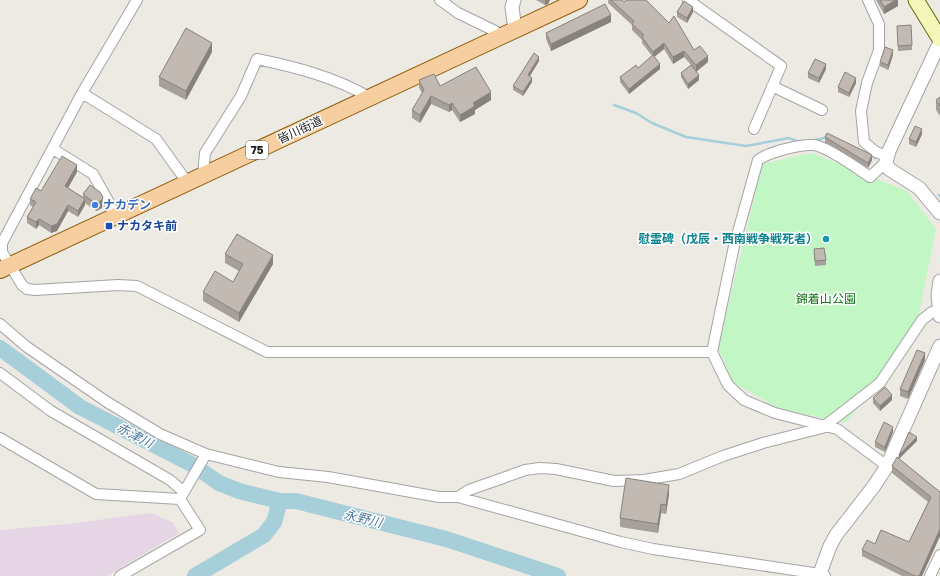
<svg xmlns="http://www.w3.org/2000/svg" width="940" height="576" font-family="'Golos Text','Noto Sans JP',sans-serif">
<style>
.industrial{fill:#e6d5e4}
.park{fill:#c2f6c4}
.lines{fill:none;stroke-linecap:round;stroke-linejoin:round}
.stream{stroke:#a6cfd9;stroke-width:2.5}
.river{stroke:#a6cfd9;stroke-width:16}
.minor-casing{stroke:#a4a4a4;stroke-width:12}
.tertiary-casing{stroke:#a4a4a4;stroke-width:15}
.secondary-casing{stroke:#656c0b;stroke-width:17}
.primary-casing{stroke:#8d5c09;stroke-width:18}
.minor{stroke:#fff;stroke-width:10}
.tertiary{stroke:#fff;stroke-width:13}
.secondary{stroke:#f4f5b9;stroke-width:15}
.primary{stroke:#f6cea0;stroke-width:16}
.wall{fill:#a79f9a}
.shaded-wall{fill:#88827d}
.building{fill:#c2b9b3;stroke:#88827d}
.shop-dot{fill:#3f7fe0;stroke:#fff;stroke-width:1.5}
.transit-dot{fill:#1a4fb4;stroke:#fff;stroke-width:1.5}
.culture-dot{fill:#0f9aa8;stroke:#fff;stroke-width:1.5}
.labels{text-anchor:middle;stroke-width:3;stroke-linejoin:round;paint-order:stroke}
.shield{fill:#fff;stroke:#616161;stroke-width:1}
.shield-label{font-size:11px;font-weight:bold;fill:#1d1d1d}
.street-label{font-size:12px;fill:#1d1d1d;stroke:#fff}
.shop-label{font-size:12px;font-weight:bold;fill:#366cbe;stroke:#fff;text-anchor:start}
.transit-label{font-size:12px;font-weight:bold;fill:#164399;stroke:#fff;text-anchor:start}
.culture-label{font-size:12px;font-weight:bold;fill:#0d838f;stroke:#fff;text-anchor:end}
.park-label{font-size:12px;fill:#127417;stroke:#fff}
.water-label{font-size:13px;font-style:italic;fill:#4c799f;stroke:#fff}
</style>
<rect width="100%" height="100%" fill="#edeae3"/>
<path class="industrial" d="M151,513L172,522L179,533L107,576H0V530L67,524Z"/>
<path class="park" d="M811,153L907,191L936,229L913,344L845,423L777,408L733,382L718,349L762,164Z"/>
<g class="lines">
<path class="stream" d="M614,105L636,113L652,123L686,137L746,146L789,138L799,142
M811,141L828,137
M869,155L875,158
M939,195L940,196"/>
<path class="river" d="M0,348L80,407L193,465L219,483L239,491L280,501H296L446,539L558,576
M195,576L264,535L274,522L280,501"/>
<defs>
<path id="minor" d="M137,0L82,93L2,243V252L22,285L27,289L35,290L118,285L137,286L267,352H712
M440,0L458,13L495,31L498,38
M688,0L781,66L754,129
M868,0L879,24V50L867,83L861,111L864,142L876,152L887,156
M772,86L822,110
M82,93L156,139L187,182
M53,149L93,174L116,215
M886,162L870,177C857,168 828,147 814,145C800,144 769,152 758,160L734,246L712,352L721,371L728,385L744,400L775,413L837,429L887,466
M203,175L205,153L241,96L257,59C296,67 334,77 369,97
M0,324L27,347L107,402L160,434L206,454L279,472L328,477L439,497H458L621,542L653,549L820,574L825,576
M0,373L51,411L170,480L184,492
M0,438L96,494L180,499L200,530L120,576
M181,497L206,454
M458,497L469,490L503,478L525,470L540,468L556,469L614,481L644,480L679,474L723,456L763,443L822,428L880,383L922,320L932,312H939
M930,576L940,555"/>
<path id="tertiary" d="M514,0L512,7L515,30
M940,42L889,151L886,162L889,169L919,188L940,213
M940,281L938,295L940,316
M819,576L830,546L836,535L874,486L887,466L940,346"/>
<path id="secondary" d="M916,0L940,39"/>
<path id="primary" d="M0,270L579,0"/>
</defs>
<use href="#minor" class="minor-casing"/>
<use href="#tertiary" class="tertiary-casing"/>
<use href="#secondary" class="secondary-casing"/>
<use href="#primary" class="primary-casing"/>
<use href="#minor" class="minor"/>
<use href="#tertiary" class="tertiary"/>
<use href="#secondary" class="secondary"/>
<use href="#primary" class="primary"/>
</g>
<path class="wall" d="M536,0H550L548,4L545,5Z
M608,0H622L694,50L708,62L696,71L699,80L688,89L681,77V73L691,65L684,57L673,64L664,49L654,57L660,69L629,94L620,82V77L638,68L652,56L642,43V40L632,30V25L608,3Z
M876,0H898V6L884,14Z
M677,12H693L687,23L677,17Z
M611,22L551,51L546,39V33Z
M897,31L912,45V50L898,51Z
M212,52L186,100L159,86V77Z
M893,55L888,70L880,66V62Z
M539,61L530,76L532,82L523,96L513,90V86Z
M826,69L819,83L808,78V73Z
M419,80L440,86L491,100L475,110V114L460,122L452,110L449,112L431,104L420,123L412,118V110L422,93L419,88Z
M856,83L849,97L838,92V87Z
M940,97V116L936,110V100Z
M922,134L916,147L909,144V139Z
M825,137L872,160L868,168L825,142Z
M77,172L68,188L83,197V194L102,208L96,211L85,203V205L78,217L68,211L57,231L51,233L39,225L36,229L27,223V217L33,207L30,205V199L41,191Z
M814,249L826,260V265L815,266Z
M225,254L273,264L239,322L203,301V292L233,282L239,271L225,263Z
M925,360L908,399L900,396V389Z
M873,398L892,400L880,411L873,403Z
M893,432L885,452L875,447V442Z
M917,441L899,459L940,492V536L922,576H902L862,556V550L875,544L909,542L928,502L892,473V466Z
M669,494L666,514L661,513L658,533L620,527V518Z"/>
<path class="shaded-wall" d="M545,0H550L548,4L545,5Z
M896,0H898V6L884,14V7Z
M693,7V12L687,23V18Z
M611,15V22L551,51V44Z
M212,43V52L186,100V91Z
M664,43V49L653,58V52Z
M893,50V55L888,70V65Z
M684,51V57L673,64V57Z
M708,56V62L696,72V65Z
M539,57V61L528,79V75Z
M660,64V69L629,94V89Z
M826,64V69L819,83V78Z
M699,75V80L688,89V84Z
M532,78V82L523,96V92Z
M856,78V83L849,97V93Z
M491,92V100L475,110V114L460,122V115L473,103Z
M431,96V104L420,123V115Z
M452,103V110L449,112V105Z
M922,129V134L916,147V142Z
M872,155V160L868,168V163Z
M77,165V172L65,193V186Z
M103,197L102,208L96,211V204Z
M85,199V205L78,217V211Z
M68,205V211L57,231L51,233V226Z
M39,219V225L36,229V222Z
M273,255V264L239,322V313Z
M925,353V360L908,399V392Z
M892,395V400L880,411V406Z
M893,427V432L885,452V447Z
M917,437V441L899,459V455Z
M669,485V494L666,514V505Z
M661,504V513L658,533V524Z
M940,529V536L922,576H919Z"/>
<path class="building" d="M611,0H622L624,2L626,0H646L669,23L674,16L694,50L700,46L708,56L696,65L684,51L673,57L664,43L653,52L642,37L644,35L632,24L634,21Z
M880,0H896L884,7Z
M684,1L693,7L687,18L677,12Z
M605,4L611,15L551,44L546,33Z
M911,25L912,45L898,46L897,26Z
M186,28L212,43L186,91L159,77Z
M885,47L893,50L888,65L880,62Z
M534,53L539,57L528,75L532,78L523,92L513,86Z
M653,55L660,64L629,89L620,77L636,65L638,68Z
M815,59L826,64L819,78L808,73Z
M691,65L699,75L688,84L681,73Z
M476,67L491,92L473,103L475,106L460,115L452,103L449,105L431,96L420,115L412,110L424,90L419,80L434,74L440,86Z
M845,72L856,78L849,93L838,87Z
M940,97V106L936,100Z
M915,126L922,129L916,142L909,139Z
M827,133L872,155L868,163L825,137Z
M62,156L77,165L65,186L85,199L78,211L68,205L57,224L51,226L39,219L36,222L27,217L36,202L30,199L36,188L41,191Z
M90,185L100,192L103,197L102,200L96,204L83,194Z
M237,234L273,255L239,313L203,292L215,271L233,282L243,264L225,254Z
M824,248L826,260L815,261L814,249Z
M917,350L925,353L908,392L900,389Z
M885,387L892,395L880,406L873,398Z
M884,422L893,427L885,447L875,442Z
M909,432L917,437L899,455Z
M897,457L940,492V529L919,576H915L862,550L867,540L875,544L881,530L909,542L931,497L892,466Z
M626,478L669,485L666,505L661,504L658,524L620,518Z"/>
<circle class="shop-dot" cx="95" cy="205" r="4"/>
<rect class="transit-dot" x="105" y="222" width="8" height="8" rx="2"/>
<circle class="culture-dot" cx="826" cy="239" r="4"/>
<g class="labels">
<rect class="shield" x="246" y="141" width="22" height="18" rx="3"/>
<g class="shield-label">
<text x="257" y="154">75</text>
</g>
<g class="street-label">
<text transform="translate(300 130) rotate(-25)" y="4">皆川街道</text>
</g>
<g class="shop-label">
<text x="103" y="209">ナカデン</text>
</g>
<g class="transit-label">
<text x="117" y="230">ナカタキ前</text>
</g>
<g class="culture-label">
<text x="818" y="243">慰霊碑（戊辰・西南戦争戦死者）</text>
</g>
<g class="park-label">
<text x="826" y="303">錦着山公園</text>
</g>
<g class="water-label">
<text transform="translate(135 435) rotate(27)" y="5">赤津川</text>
<text transform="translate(363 518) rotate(14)" y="5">永野川</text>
</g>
</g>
</svg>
